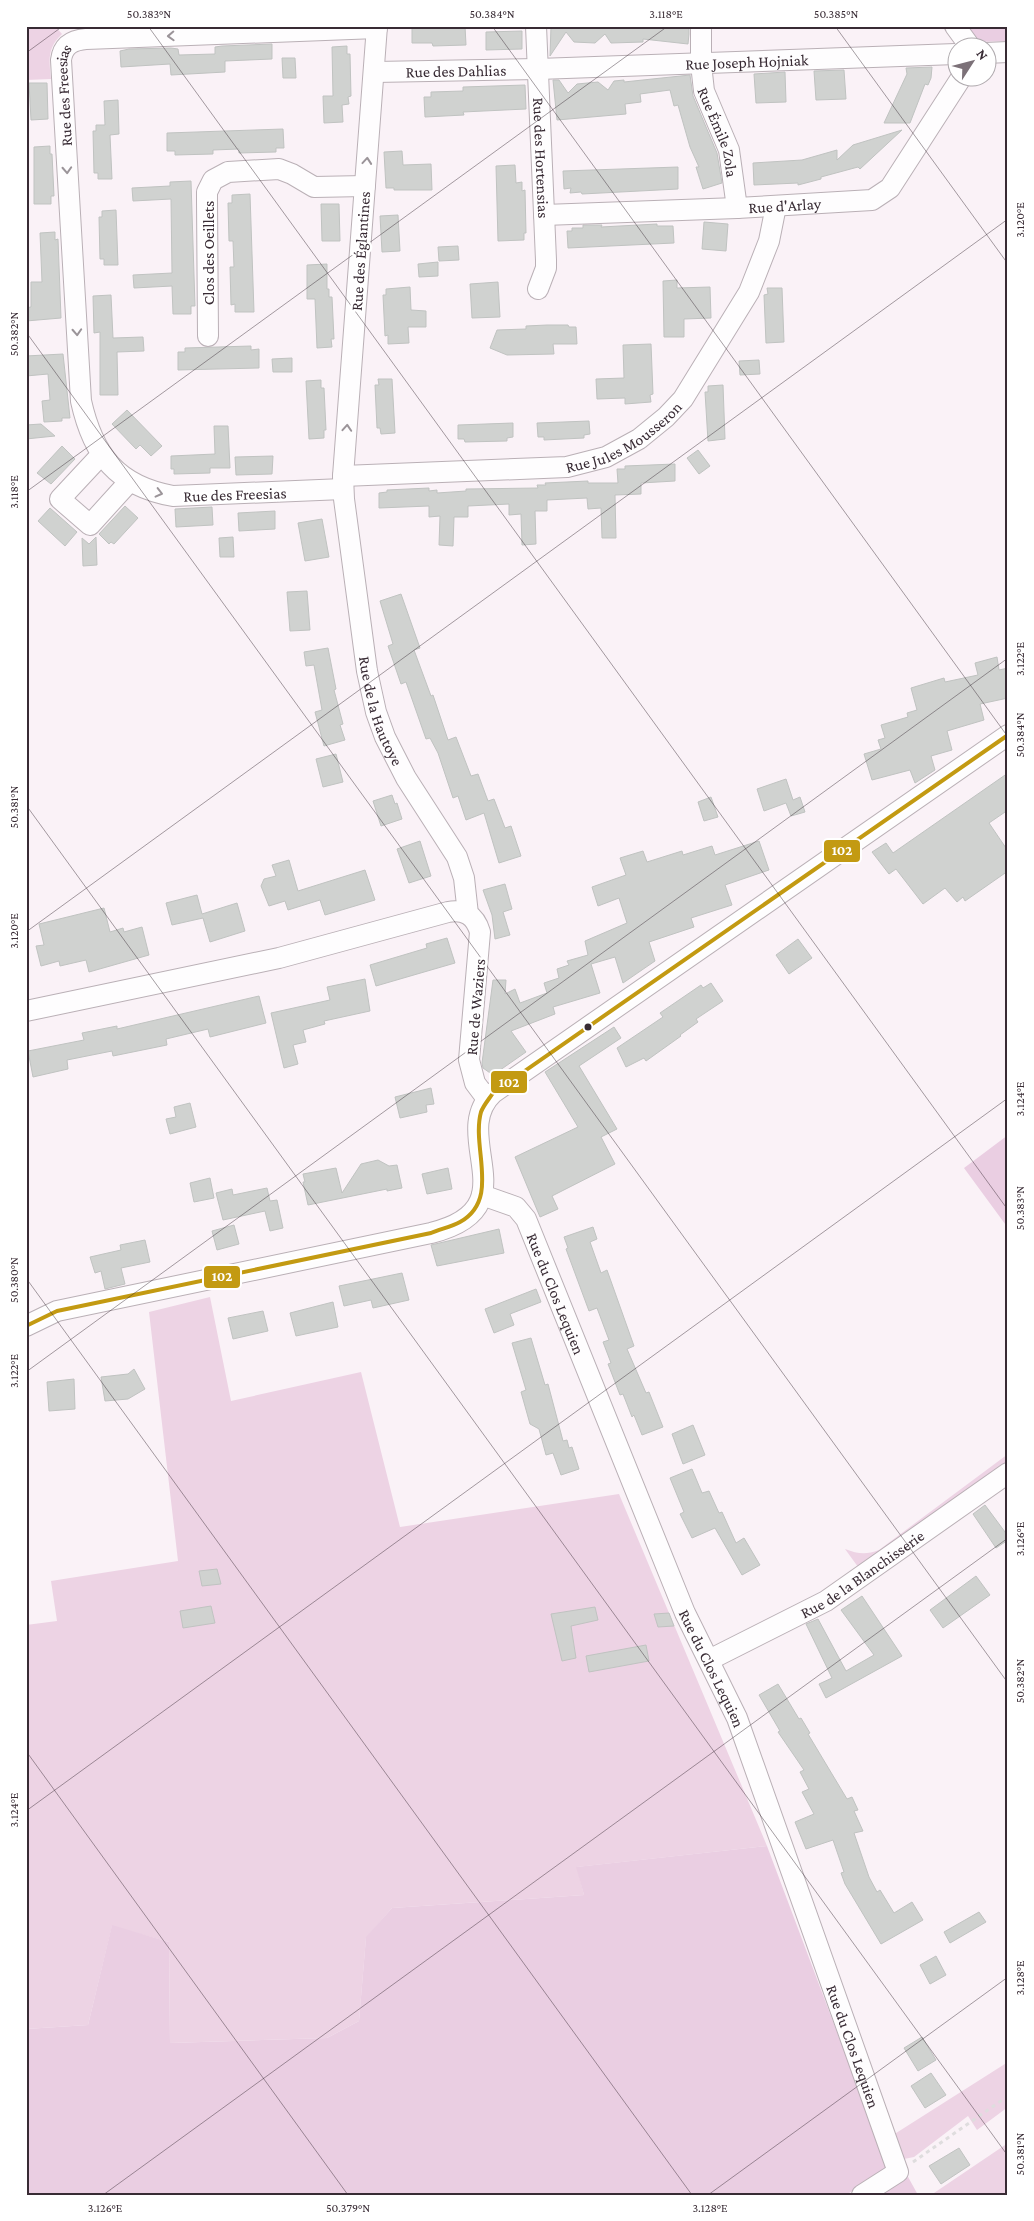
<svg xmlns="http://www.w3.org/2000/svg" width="1034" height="2221" font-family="'Crimson Pro',serif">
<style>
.green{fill:#edd3e4}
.forest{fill:#eacee2}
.building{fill:#d0d2d0;stroke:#c0c3c1}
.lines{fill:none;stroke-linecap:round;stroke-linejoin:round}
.minor-casing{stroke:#bab0b6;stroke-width:22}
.path{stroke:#dfddde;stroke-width:3;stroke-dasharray:4 4;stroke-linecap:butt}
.minor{stroke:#fefdfe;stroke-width:20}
.bus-1-casing{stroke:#fff;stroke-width:8}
.bus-1{stroke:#c39a12;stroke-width:4}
.oneway{stroke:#9b9499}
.ticks{fill:none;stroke:#382b34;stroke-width:1;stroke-opacity:0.45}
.bus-dot{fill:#382b34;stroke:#fff;stroke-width:2}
.labels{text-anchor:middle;stroke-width:5;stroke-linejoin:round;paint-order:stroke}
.street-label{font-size:16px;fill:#382b34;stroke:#fff}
.line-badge{stroke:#fff;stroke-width:2}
.badge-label{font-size:14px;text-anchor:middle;font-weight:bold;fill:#fff}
.neatline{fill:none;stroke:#382b34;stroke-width:2}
.ticks-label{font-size:12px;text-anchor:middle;fill:#382b34}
</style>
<rect width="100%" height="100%" fill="#faf2f7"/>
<path class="green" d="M26,26H55L62,34C47,48 49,60 51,79L26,80Z
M210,1297L231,1401L361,1372L400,1527L619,1494L767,1846L577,1867L584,1895L392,1908L366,1938L359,2021L327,2038L170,2043L169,1942L112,1926L88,2025L26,2029V1625L57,1621L51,1581L178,1561L149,1312Z
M1008,1454V1468L861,1571L845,1549C858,1554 866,1555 879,1550Z
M1008,2062V2107L977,2130L968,2116L914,2157L904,2159L893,2135Z
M1008,2143V2195H931Z"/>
<path class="forest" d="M971,26H1008V41L976,42L969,32Z
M1008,1135V1228L964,1168Z
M767,1846L888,2168L846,2195H26V2029L88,2025L112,1925L169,1942L170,2043L327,2038L359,2021L366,1937L392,1908L584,1895L576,1867Z
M907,2175L918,2195H876Z"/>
<path class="building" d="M412,26H465L466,45L433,46L432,43H412Z
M551,26H689V34L688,44L643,39V42L611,43L605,34L595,43L574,42L566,32L550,56Z
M522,31V49L486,50V32Z
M272,44V59L225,61V72L171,75L170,64L121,67L120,51L129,49L171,48L178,49L179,55L215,54V47L222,46Z
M347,46V54H350L351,96L348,97L349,104L342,105L343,122L324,123L323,96H333L332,47Z
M282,58H295L296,78H283Z
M932,67L931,78L928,85L925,84L910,123H884L907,74L906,68Z
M844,70L846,99L816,100L814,71Z
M785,72L786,102L756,103L754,74Z
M690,75L693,96L717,153L722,183L703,189L696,167H699L690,147L678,105L674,106L670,90L640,94L641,102L625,104L626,114L557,120L553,80H559L568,93L577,84L598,82L608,90L614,81L624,80V82Z
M29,83H47L48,119L31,120Z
M525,85L526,109L463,112L464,115L425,117L424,97H431V92L463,91V87Z
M118,100L119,134L110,135L112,179H98V173H94L93,131H96V125H105L104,101Z
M283,129L284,148H276V152L239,153V149L213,150V154L175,155V151H167V133Z
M902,130L860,169L858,167L821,177V179L798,185V183L754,185L753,163L802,160L837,150V160L853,145Z
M50,146V154H52L54,196H51V204H34V147Z
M402,151L403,165L431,164L432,190H394V188H386L384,152Z
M515,165L516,183L522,182V191L525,190L526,233H524V240L498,241L496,166Z
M678,167V189L582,194L581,192L570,193L571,188L564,189L563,171Z
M191,181L195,306H191V314H173L172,286L134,288L133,275L172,273L171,199L133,201L132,188L170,186V182Z
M250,194L254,312H235V304L231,305L230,267H234L233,241H229L228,203H232V195Z
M321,204H339L340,241H322Z
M116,210L118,265H104V259H100L99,217H102V211Z
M398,215L400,251L382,252L380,216Z
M704,222L728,224L726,251L702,249Z
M657,224V226H673L674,243L568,248L567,231H572V228H583V225H602L601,227Z
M55,232V240L58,239L61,318L26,321V308L31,307V282H42L40,233Z
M458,246L459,260L439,261L438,247Z
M438,262V276L419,277L418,264Z
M327,264V289H329V297H332L334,339H331L332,347L317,348L315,299H307V265Z
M677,280V288L710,287L711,318L684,319V337H664L663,281Z
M498,282L500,317L472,318L470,284Z
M410,287L411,310L426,311V327H408L409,343L388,344V335L385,336L383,295H386V289Z
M767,288H782L784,342L766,343L764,295L768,294Z
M111,295L113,338L143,337L144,351L117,352L118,395H100V332L94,333L93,296Z
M547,325H568L569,327H576L577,344H553L554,354L507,355L490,348L497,330L526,329V326Z
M651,344L653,394L650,395L651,402L625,404V398L597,399L596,379L624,378L623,345Z
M251,346V350L259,349V368L178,370V352H185V348Z
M63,354L70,418H62V421L44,422L42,401L50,400L48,374L26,376V356Z
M292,358V372H273L272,359Z
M759,360L760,374L740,375L739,361Z
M378,379H392L395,433L381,434L380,428H377L375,385H379Z
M321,380V388H324L326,430H324V438L309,439L306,381Z
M723,385L725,439L708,441L705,392H708V386Z
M127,410L162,446L151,456L140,445L136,449L112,424Z
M589,421L590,434L584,435V438L544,440V437H538L537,423Z
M513,423V437L507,438V441L465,442L464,439H458V425Z
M41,424L55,436L26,439V425Z
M214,426H228L230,468H210V473L174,474V469H171V456L215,454Z
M62,446L75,459L51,484L37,473Z
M698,450L710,466L699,474L687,458Z
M273,456L272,474L236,475L235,457Z
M675,464V481L641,483V494L615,495L616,538H602L601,508L588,509L587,498L547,500V511H535L536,544L522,545L521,514L509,515V504L468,506V517H454L453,546L439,545L440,516L429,517V506L379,508V493L387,492V490L429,488V491L437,490V493L466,491V489L538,488L537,485H546L545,483L588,481V483H618L617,469H625V466Z
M125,506L138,518L114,544L111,542L109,544L99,534Z
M212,507L213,525L176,527L175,509Z
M50,508L77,532L65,546L38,521Z
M275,511V529L239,531L238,513Z
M322,519L329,557L305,561L298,523Z
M96,537L97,565L83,566L82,538L89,544Z
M233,537L234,557H220L219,538Z
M307,591L310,630L290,631L287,592Z
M401,594L420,648L414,650L431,696L433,695L448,740L456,737L471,776L478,774L488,801L494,799L505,828L511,826L521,856L499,863L484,813L466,820L458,796L453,798L438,753L430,738L426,739L406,682L401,684L388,646L393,644L380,601Z
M328,648L336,689L334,690L343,724L340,725L345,740L324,746L315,712L322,710L314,665L306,666L304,652Z
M997,657L999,670L1008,668V698L980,704L984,720L947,731L952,750L931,756L935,770L915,783L910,770L872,780L864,754L881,749L878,740L885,738L881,725L908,717L907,713L917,710L911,688L944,678L945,682L978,675L975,663Z
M336,754L343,782L323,787L316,759Z
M1008,773V810L989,823L1008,851V871L965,901L963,897L957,902L945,888L923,904L896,869L889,874L872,852L886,843L893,853Z
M786,779L793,800L800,797L805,812L791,816L786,803L764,811L757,789Z
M392,795L395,804L397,803L402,819L381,826L373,801Z
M711,797L718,817L704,821L698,802Z
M420,841L431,876L409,883L397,849Z
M759,841L769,870L725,885L732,905L691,918L694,927L649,942L655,961L623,983L615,957L591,964L600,993L553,1007L555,1014L511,1031L526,1052L493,1075L483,1068L482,1063L493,980H506L505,994L515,989L520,1003L547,993L544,983L559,978L557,969L569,965L567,961L588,955L585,941L627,923L619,898L598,906L592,887L626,875L620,858L643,851L647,862L682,851L683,855L712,846L715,855Z
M289,860L298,891L365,870L375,900L325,915L320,900L288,910L285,901L269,906L261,886L264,879L276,876L272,865Z
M505,884L512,909L503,912L510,935L495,939L492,915L483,890Z
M197,895L202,914L237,903L245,931L210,942L203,918L172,925L166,903Z
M104,908L110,932L123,928L124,932L142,927L149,955L89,972L86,960L60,966L59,961L41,966L36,946L44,945L39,924Z
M447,938L455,963L376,986L370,965L427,948L426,944Z
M798,939L812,958L789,974L776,955Z
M365,979L370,1011L324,1021L325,1024L303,1030L306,1042L293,1045L298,1064L284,1068L271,1013L330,1000L327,987Z
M711,983L723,1001L696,1019L698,1022L680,1035L681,1036L646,1061L644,1058L626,1067L617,1048L663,1017L660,1013L701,985L703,988Z
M259,996L266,1023L210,1037L208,1029L166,1039L167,1045L113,1056L112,1051L67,1060L68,1069L33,1077L28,1051L84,1040L82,1033L117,1026V1029Z
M614,1027L621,1038L579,1066L617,1129L601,1137L615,1164L552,1196L558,1209L540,1217L515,1157L578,1127L545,1072Z
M431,1088L434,1104L426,1105L427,1112L400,1118L395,1097Z
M190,1103L196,1127L170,1134L166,1119L176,1117L174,1107Z
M378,1160L389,1166L397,1165L402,1188L387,1191V1189L308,1205L303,1182H305L303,1174L336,1168L342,1193L361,1164Z
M448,1168L452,1189L427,1194L422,1174Z
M210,1178L214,1198L194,1202L190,1183Z
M267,1188L270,1201L277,1200L283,1228L270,1231L265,1211L223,1220L216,1193L232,1189L233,1195Z
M234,1225L239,1244L217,1250L212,1231Z
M593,1227L597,1239L590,1242L601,1273L607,1270L634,1346L627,1349L646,1393L649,1392L663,1427L642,1435L634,1415L632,1417L623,1394L620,1395L608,1364L611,1363L603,1342L609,1340L597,1308L589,1311L566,1249L568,1248L564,1237Z
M499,1229L504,1253L437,1266L431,1245Z
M145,1240L150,1262L121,1268L125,1284L105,1289L101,1271L95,1273L90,1257L121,1250L120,1245Z
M402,1273L409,1300L373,1308L371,1300L344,1306L339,1286Z
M536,1289L541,1302L510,1314L514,1325L494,1333L485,1309Z
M333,1302L338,1327L296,1336L290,1313Z
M263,1311L268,1331L233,1339L228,1318Z
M531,1338L545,1385L548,1384L563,1441L567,1440L569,1448L572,1447L579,1469L561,1475L553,1453L546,1455L539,1429L530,1424L521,1392L526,1390L512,1343Z
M134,1369L145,1389L128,1399L105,1401L101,1377L128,1374Z
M74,1379L75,1409L49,1411L47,1382Z
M693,1425L705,1455L683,1464L672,1434Z
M692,1469L702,1493L709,1491L719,1513L722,1512L736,1543L744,1538L760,1565L742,1575L715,1528L692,1538L680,1514L684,1512L670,1478Z
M985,1505L1008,1536V1540L996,1548L973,1514Z
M217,1569L221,1584L202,1586L199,1571Z
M976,1576L990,1595L943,1628L930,1610Z
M862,1596L902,1656L826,1698L819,1684L832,1678L806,1624L818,1619L846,1671L874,1655L841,1610Z
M211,1606L215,1623L183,1628L180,1611Z
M595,1607L598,1620L571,1626L576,1658L562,1661L551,1614Z
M669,1613L674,1626L658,1627L654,1614Z
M646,1645L649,1661L589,1672L586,1656Z
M778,1684L799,1719L801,1718L810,1733L808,1734L847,1799L852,1797L858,1810L854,1811L863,1831L854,1833L869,1877L877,1892L880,1890L894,1913L912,1902L923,1920L881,1944L845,1884L841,1873L844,1872L833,1840L806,1849L795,1822L814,1814L802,1792L809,1789L800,1772L804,1770L778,1732L780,1731L759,1695Z
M979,1912L986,1922L950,1943L944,1932Z
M936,1956L946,1975L930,1984L920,1965Z
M922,2037L936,2060L918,2071L904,2048Z
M931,2073L946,2095L925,2108L911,2086Z
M959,2148L970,2165L941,2184L929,2166Z"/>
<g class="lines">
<defs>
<g id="minor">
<path id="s1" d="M377,26L343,476L344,499L367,671L376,712L385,737L406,778L457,857L464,878L468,914"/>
<path id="s2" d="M536,26L546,260V268L538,289"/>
<path id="s3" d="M701,26V64L704,91L729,150L737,208"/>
<path d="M955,26L971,48"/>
<path d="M986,53L1008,52"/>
<path id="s4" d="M375,72L538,69L956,54"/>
<path id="s5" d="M544,215L737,208L872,200L890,188L961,78"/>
<path d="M208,336L207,201V192L213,180L228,172L279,169L292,174L314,187L365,186"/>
<path d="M101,455L60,499L90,525L129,482"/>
<path id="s6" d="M343,476L567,467L606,457L639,439L666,417L683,399L749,292L769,241L776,206"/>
<path id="s7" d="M343,489L173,496C117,486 93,455 81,401L61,60C63,45 73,40 86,39L377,28"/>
<path d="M26,1011L279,958L448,912C464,909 475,915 480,932L469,1060L475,1083L487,1099"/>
<path id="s8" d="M482,1195L516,1207L526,1219L685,1613L737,1718L898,2172L862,2195"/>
<path d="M26,1326L57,1311L431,1233C532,1208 447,1136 493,1093L1008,735"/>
<path id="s9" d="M709,1660L826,1601L1008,1473"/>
</g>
</defs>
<use href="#minor" class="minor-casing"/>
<path class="path" d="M913,2162L1008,2096"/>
<use href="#minor" class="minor"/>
<defs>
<path id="bus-1" d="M26,1326L57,1311L431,1233C440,1229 451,1227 460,1222C501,1199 471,1148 481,1112C483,1106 489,1099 493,1093L1008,735"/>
</defs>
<use href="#bus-1" class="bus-1-casing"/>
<use href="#bus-1" class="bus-1"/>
</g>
<defs><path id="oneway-chevron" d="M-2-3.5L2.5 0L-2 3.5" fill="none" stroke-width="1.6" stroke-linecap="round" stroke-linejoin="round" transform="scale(1.25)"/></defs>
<g class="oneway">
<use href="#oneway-chevron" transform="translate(171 36) rotate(178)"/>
<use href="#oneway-chevron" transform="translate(367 161) rotate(-85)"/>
<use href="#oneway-chevron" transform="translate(67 170) rotate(87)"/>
<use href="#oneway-chevron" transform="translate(77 332) rotate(87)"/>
<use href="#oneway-chevron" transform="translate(347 428) rotate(-86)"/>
<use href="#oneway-chevron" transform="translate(159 493) rotate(14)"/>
</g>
<path class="ticks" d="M148,26L1008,1210M492,26L1008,737M835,26L1008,264M26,53L63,26M26,332L1008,1683M26,492L668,26M26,805L1008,2156M26,932L1008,219M26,1278L692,2195M26,1372L1008,658M26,1751L348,2195M26,1811L1008,1098M103,2195L1008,1538M708,2195L1008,1977"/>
<circle class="bus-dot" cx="588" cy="1027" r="4.5"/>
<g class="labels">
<g class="street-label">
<text dy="6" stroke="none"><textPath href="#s4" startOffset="372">Rue Joseph Hojniak</textPath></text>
<text dy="6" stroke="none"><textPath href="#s4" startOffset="81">Rue des Dahlias</textPath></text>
<text dy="6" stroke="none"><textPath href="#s7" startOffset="619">Rue des Freesias</textPath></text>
<text dy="6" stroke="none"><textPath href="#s3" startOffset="109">Rue Émile Zola</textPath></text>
<text dy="6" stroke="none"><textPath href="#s2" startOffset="132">Rue des Hortensias</textPath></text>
<text dy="6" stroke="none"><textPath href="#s5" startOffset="241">Rue d'Arlay</textPath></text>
<text transform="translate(360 251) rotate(-86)" y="6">Rue des Églantines</text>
<text transform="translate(208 253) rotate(-90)" y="6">Clos des Oeillets</text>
<text dy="6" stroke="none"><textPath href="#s6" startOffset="289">Rue Jules Mousseron</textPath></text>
<text transform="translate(235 494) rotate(-2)" y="6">Rue des Freesias</text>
<text dy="6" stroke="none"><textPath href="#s1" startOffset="690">Rue de la Hautoye</textPath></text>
<text transform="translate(475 1007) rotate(-85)" y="6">Rue de Waziers</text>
<text dy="6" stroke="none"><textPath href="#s8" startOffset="132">Rue du Clos Lequien</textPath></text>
<text dy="6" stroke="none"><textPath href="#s9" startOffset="176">Rue de la Blanchisserie</textPath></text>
<text dy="6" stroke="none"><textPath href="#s8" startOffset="538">Rue du Clos Lequien</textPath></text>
<text dy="6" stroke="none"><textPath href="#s8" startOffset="942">Rue du Clos Lequien</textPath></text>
</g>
</g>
<g class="line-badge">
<rect x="823" y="839" width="38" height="24" rx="5" fill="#c39a12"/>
<rect x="490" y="1070" width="38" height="24" rx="5" fill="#c39a12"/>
<rect x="203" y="1265" width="38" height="24" rx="5" fill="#c39a12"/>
</g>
<g class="badge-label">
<text x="842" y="855">102</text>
<text x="509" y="1087">102</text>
<text x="222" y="1281">102</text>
</g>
<rect width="1034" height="2221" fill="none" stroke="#ffffff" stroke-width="55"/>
<g transform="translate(972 62) rotate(54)"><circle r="24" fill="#ffffff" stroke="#afaaae"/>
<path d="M0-4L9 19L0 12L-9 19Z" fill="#7c7178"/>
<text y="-8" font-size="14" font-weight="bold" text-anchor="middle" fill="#382b34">N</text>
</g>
<rect x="28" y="28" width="978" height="2166" class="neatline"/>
<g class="ticks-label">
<text x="149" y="18">50.383°N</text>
<text x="492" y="18">50.384°N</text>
<text x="666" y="18">3.118°E</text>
<text x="836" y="18">50.385°N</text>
<text transform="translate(1020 220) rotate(-90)" y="4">3.120°E</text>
<text transform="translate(14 334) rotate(-90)" y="4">50.382°N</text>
<text transform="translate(14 492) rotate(-90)" y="4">3.118°E</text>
<text transform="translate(1020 659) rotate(-90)" y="4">3.122°E</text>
<text transform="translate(1020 735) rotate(-90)" y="4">50.384°N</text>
<text transform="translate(14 807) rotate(-90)" y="4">50.381°N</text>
<text transform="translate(14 931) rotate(-90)" y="4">3.120°E</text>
<text transform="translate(1020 1099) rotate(-90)" y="4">3.124°E</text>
<text transform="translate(1020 1208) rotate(-90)" y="4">50.383°N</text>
<text transform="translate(14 1280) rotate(-90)" y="4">50.380°N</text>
<text transform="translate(14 1371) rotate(-90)" y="4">3.122°E</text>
<text transform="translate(1020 1539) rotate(-90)" y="4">3.126°E</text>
<text transform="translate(1020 1681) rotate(-90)" y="4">50.382°N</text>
<text transform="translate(14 1810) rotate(-90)" y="4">3.124°E</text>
<text transform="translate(1020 1978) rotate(-90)" y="4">3.128°E</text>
<text transform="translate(1020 2154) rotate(-90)" y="4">50.381°N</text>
<text x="105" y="2212">3.126°E</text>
<text x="348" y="2212">50.379°N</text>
<text x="710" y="2212">3.128°E</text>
</g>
</svg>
